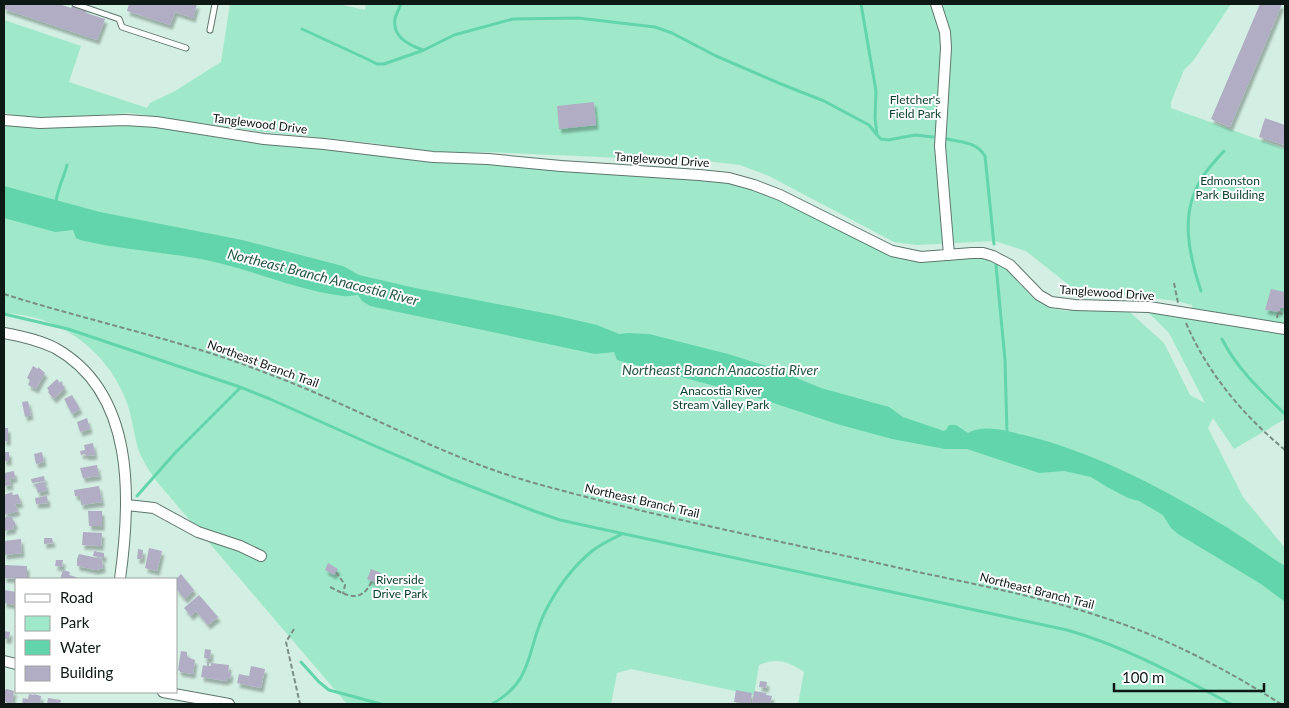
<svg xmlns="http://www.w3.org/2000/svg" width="1289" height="708" font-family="Lato,sans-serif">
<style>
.green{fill:#9fe9ca}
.water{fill:#63d5ac}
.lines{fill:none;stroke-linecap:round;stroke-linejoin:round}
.stream{stroke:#63d5ac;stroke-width:3}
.building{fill:#b0adc4;filter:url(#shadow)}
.service-casing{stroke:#5e766c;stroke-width:7}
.minor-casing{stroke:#5e766c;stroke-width:12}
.path{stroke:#7a8e85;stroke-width:2;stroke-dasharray:5 2.5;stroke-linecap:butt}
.service{stroke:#fff;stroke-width:5}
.minor{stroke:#fff;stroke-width:10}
.labels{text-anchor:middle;stroke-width:4;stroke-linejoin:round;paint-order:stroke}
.park-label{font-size:12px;fill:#0d402f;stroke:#fff}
.street-label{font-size:12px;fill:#0e1814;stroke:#fff}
.water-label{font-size:14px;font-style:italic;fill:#275644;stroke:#fff}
</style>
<defs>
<filter id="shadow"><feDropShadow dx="2.5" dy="4.5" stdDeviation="1" flood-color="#0004"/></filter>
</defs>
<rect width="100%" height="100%" fill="#d3eee2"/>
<path class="green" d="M230,4H338L365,10L366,4H1231L1193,61L1184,70L1171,102V108L1285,149V419L1234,449L1213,418L1208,428L1243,497L1285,548V704H798L804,672C789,662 777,657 759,665L754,695L631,669L617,673L611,704H347L158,483C151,474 145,464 140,454C133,436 133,416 125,398C105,348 57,315 4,313V123L147,126L272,143L440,162H480L706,176L769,193L892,256L929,260L980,258L1003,265L1034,299L1049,308L1067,311L1084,308L1123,306L1164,343L1190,395L1205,403L1169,333L1146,310L1194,316L1192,305L1177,301L1110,293L1070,286L1026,251L995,241L917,245L894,242L769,176L740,165L715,162L486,152L441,153L372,143L256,131L130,113L37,119L4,113V20L81,46L69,82L147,108L150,103L175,91L221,62Z"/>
<path class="water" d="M4,186L100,212L242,240L343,266L359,275L415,288L554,315L597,325L619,334L628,333L649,334L728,354L770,367L821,388L889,407L903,417L944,431L947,429L948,426C956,422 961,429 968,433C985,424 1006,431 1024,435C1097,453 1164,489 1228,528C1247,540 1266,554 1285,566V602L1261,584L1178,534L1171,528L1163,515L1139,501L1128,498L1107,487L1091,477L1064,471L1039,473L967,449H945L892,439L837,424L749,395L617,360L614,352L595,354L370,306L362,301L358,295C353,295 348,297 343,296C301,291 260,273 219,263C173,252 126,251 80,240L76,238L73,230L55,232L4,218Z"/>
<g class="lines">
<path class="stream" d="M401,4C399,9 396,14 395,19C392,37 409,45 423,50
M861,4L876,91L875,118L877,135L881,139L888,140L915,135L933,137
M302,29L365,58L377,64H384L424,50L454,35L513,19L578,18L655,27L672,33L716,56L781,84L824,101L869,125L877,135
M947,139C961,142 977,142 985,156L994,244
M56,202C57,190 64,177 67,165
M996,265L1005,360L1007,434
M1201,291C1189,255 1179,213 1202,178C1208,168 1216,160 1224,151
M4,314L68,329L240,387L270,399L375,446L452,479L534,511L560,520L1067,630C1124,646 1178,676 1231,704
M1222,339C1237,369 1261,391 1285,414
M137,496L175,453L240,388
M301,662L319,682L329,690L381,704
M492,704C536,680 526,646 547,608C558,587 574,566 592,551C601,544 612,539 622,534"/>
</g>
<path class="building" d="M4,4H59L71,8L73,4L87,9L86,13L105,19L97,40L4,9Z
M129,4L175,5L197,4L193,18L175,12L170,25L127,11Z
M1260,4H1282L1230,127L1211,119Z
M594,102L596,125L559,129L557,106Z
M1265,118L1285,125V145L1259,137Z
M1271,289L1285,292V308H1280V312L1265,310Z
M33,366L38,369V367L45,373L36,389L28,385L30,380L27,378Z
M57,379L60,383L61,381L63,383L62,384L65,388L54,399L48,392L49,391L47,388Z
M72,395L80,409L72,414L64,399Z
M28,401L31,415L25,417L22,402Z
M87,418L90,429L80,432L77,422Z
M4,428H8V441H4Z
M93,443L95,455L86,456L85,454L81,455L80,451L85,450L84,445Z
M4,452H9V461H4Z
M42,452L44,462L36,464L34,454Z
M97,465L99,476L83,478L80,468Z
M14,471L15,478L10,479L11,485L4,486V473Z
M44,476L45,481L32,483L31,479Z
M45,482L47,490L38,493L35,484Z
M99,486L102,502L81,505L80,496H75L74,490Z
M12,492L13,495L18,494L21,503L15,504L18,511L4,515V495Z
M47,496L48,503L36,504L35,498Z
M88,511H102V526H89Z
M11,516L16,525H13L14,529L4,531V518Z
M83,532L102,533L101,546L82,545Z
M44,538H52L53,543L44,544Z
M21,539L22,553L4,555V541Z
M149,548L162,551L157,571L145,568Z
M138,549L143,550L142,559H137Z
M94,551L104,553V558L93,556Z
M79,554L102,559L103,568L96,570L77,566V559Z
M56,560H63L62,567L55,566Z
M328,563L338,569L334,575L325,570Z
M4,565L27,566V579L4,578Z
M371,569L381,573L377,583L367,579Z
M63,570L70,572L69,575L82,579H60Z
M181,574L194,590L185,599L176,589V579Z
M4,590L16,592V605L4,603Z
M199,595L218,617L208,625L196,611L191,616L184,608Z
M4,631L10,632L9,639H4Z
M205,649L211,650L210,659L204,658Z
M181,651L187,652V657L195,660L193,674L180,672V671L178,670Z
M207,662H209V666H211V663L229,665L228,672H231L230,679H227L226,681L201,677L203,665L207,666Z
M251,666L265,669L261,688L237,683L239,674L249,676Z
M760,681L767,682L766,688L759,687Z
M7,689L14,691L12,704L4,702V690Z
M736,690L752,693L750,704L734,702Z
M754,691L766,693V695L772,696L770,704H752Z
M29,694L34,695V694L41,696L40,704H22L23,698L28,699Z
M48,698L61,700L60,704H47Z"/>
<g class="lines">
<defs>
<path id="service" d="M75,4L119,19L122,27L186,48
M210,30L215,4"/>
<path id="minor" d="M936,4L945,32L946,48L940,146L949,255
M4,120L40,123L125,120L156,122L264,139L324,144L433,157L488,159L561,166L699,175L729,178L754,185L780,195L892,251L921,257L972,253H983L993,256L1010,265L1039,295L1051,302L1075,305L1149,307L1285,329
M4,333C21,336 39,340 55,348C136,393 131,500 120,579
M127,505L154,508L198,532L240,546L261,556
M4,661L16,664
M163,692L229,704"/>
</defs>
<use href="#service" class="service-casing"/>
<use href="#minor" class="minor-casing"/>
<path class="path" d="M1174,283L1178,303
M4,294C92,322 183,340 269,374C360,408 445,459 538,484C656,517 776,540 895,567C967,583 1041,596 1111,620C1171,640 1227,670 1281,704
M1278,312L1285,315
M1277,318L1278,312
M1186,323C1208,374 1243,415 1285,450
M336,572L345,585L343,594
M330,587C348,596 361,604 372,581
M294,629L286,642L300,704"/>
<use href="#service" class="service"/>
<use href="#minor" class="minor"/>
</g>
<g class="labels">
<g class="park-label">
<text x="915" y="104">Fletcher's<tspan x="915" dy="14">Field Park</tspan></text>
<text x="1230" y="185">Edmonston<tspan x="1230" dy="14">Park Building</tspan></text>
<text x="721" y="395">Anacostia River<tspan x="721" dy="14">Stream Valley Park</tspan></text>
<text x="400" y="584">Riverside<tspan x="400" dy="14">Drive Park</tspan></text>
</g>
<g class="street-label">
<text transform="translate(260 124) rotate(7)" y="4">Tanglewood Drive</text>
<text transform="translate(662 160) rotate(4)" y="4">Tanglewood Drive</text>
<text transform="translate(1107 293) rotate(4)" y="4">Tanglewood Drive</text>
<text transform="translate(263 364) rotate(20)" y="4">Northeast Branch Trail</text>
<text transform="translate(642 501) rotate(13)" y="4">Northeast Branch Trail</text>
<text transform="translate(1037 591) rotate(14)" y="4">Northeast Branch Trail</text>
</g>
<g class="water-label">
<text transform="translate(323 277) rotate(14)" y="5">Northeast Branch Anacostia River</text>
<text x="720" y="375">Northeast Branch Anacostia River</text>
</g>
</g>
<rect width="1289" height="708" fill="none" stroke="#0e1814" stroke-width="10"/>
<rect x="15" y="578" width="162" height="115" fill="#ffffff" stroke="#9fa3a1"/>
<rect x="25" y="594" width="25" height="8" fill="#ffffff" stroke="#9fa3a1"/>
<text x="60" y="603" font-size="15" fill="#0e1814">Road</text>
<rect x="25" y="616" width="25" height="15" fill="#9fe9ca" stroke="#9fa3a1"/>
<text x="60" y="628" font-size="15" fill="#0e1814">Park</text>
<rect x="25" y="640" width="25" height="15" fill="#63d5ac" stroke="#9fa3a1"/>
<text x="60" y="653" font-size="15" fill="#0e1814">Water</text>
<rect x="25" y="666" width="25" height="15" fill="#b0adc4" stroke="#9fa3a1"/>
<text x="60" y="678" font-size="15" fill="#0e1814">Building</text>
<path d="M1114 683v8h150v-8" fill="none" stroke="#0e1814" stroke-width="2.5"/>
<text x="1122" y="683" font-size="15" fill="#0e1814" stroke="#ffffff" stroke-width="4" paint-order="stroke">100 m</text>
</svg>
